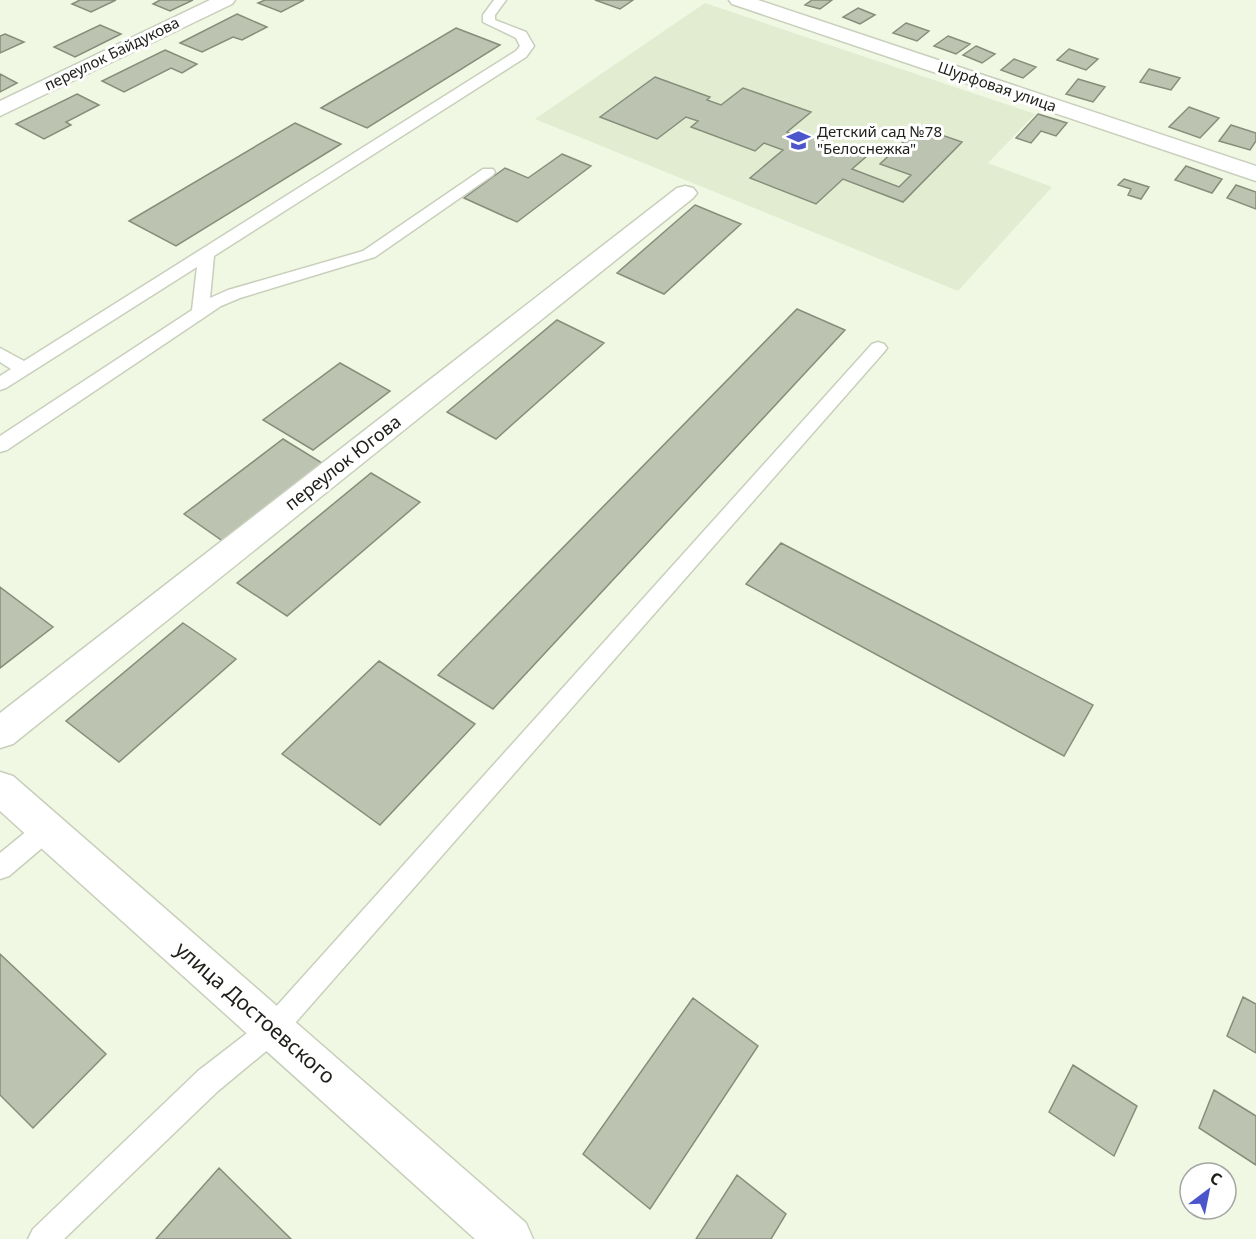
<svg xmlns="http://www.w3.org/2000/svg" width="1256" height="1239" font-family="'Noto Sans',sans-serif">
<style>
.built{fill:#e2ecd1}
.building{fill:#bcc3b0;stroke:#868d7a;stroke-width:1.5}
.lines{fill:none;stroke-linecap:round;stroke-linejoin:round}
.lane-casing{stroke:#c8cfbb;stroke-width:3}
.street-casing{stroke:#c8cfbb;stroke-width:3}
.lane{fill:#fff;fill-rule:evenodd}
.street{fill:#fff;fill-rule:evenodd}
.labels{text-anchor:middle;stroke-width:6;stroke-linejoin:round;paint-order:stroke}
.far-street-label{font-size:15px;fill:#1d2019;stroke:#fff}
.far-poi-label{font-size:15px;fill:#1d2019;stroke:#fff;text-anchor:start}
.street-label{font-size:18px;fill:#1d2019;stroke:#fff}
.near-street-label{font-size:21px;fill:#1d2019;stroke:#fff}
</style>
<rect width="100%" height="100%" fill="#f0f8e3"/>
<path class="built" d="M705,3L1035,114L988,163L1052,187L958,291L535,119Z"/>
<path class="building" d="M80,0H116L91,12L72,4Z
M160,0H193L170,11L153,4Z
M265,0H304L281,12L258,3Z
M595,0H633L620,9Z
M812,0H832L820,9L805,5Z
M858,8L875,15L860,24L843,17Z
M237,14L267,27L242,40L233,37L202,52L180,43Z
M906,23L929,31L917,41L893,33Z
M100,25L121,34L75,57L54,47Z
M456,28L500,45L367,128L321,108Z
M5,34L24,42L0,53V36Z
M948,36L970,44L956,54L934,46Z
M976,46L995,54L982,63L963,55Z
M1069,49L1098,59L1086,70L1057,60Z
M165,50L197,64L182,73L171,68L124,92L102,81Z
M1014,59L1036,67L1023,78L1001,70Z
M1149,69L1180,78L1171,90L1140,82Z
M0,74L17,83L0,92Z
M655,77L710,97L707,100L721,105L743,88L811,112L787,132L800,137L804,133L867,156L852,169L899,187L911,175L880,164L919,127L962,142L903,202L843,179L816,204L750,178L783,150L764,143L755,151L691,127L698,121L686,117L657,139L600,117Z
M1078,79L1105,87L1093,102L1066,94Z
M77,94L99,105L66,122L71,125L44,139L16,124Z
M1189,107L1219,118L1200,138L1169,127Z
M1038,114L1067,123L1056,136L1041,131L1031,143L1016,138Z
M295,123L341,144L176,246L129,221Z
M1231,125L1256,133V141L1250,150L1219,141Z
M562,154L591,166L517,222L464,198L505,168L528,178Z
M1186,166L1222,179L1212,193L1175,180Z
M1124,179L1149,187L1141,199L1128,195L1131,189L1118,185Z
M1236,185L1256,192V209L1227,198Z
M695,205L741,224L664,294L617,273Z
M797,309L845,330L493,709L438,675Z
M557,320L604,343L496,439L447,412Z
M340,363L390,391L313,450L263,420Z
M283,439L327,466L227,544L184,514Z
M371,473L420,502L287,616L237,583Z
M781,543L1093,705L1064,756L746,584Z
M0,587L53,627L0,668Z
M183,623L236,659L119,762L66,721Z
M379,661L475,724L380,825L282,754Z
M0,954L106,1054L33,1128L0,1095Z
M1243,997L1256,1004V1053L1227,1036Z
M693,998L758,1046L650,1209L583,1154Z
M1073,1065L1137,1106L1114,1156L1049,1112Z
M1214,1090L1256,1116V1165L1199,1128Z
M219,1168L291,1239H156Z
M737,1175L786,1214L771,1239H696Z"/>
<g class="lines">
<defs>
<path id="lane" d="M494,0H506L495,15V20L526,32L534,46L526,57L214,256L210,298L228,290L363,251L483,169H493L495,172L493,175L375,257L240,298L221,306L7,450L0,452V436L192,310L197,267L6,388L0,390V376L11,369L0,362V348L24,361L516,51L520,46L516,38L483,22V15Z
M878,342L884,344L887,348L884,352L282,1038L218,1091L64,1239H28L33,1229L198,1071L264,1020L872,344Z
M47,818L55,821L59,829L55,837L9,876L0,879V853L39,821Z"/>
<path id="street" d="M210,0H235L232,4L0,116V101Z
M729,0H758L1256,166V181L732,4Z
M685,186L693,188L697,193L693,198L13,744L0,748V713L677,188Z
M0,772L13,776L526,1223L533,1239H475L0,811Z"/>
</defs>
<use href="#lane" class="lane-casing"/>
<use href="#street" class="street-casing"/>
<use href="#lane" class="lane"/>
<use href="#street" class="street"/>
</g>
<defs>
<symbol id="school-bare" viewBox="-9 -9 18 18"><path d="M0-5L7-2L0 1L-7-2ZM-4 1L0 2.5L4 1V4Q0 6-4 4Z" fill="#4b56cb" stroke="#fff" stroke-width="2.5" paint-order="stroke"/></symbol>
</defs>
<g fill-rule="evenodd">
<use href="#school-bare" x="782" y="124" width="33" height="33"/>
</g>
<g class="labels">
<g class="far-street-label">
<text transform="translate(112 54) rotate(-26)" y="5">переулок Байдукова</text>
<text transform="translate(997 87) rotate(19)" y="5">Шурфовая улица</text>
</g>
<g class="far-poi-label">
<text x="817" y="137">Детский сад №78<tspan x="817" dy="17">"Белоснежка"</tspan></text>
</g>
<g class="street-label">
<text transform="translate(343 463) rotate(-38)" y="6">переулок Югова</text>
</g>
<g class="near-street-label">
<text transform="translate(255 1013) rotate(41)" y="7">улица Достоевского</text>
</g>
</g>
<g transform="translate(1208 1191) rotate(32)"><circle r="28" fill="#ffffff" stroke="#a5a6a3" stroke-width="1.5"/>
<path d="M0-4.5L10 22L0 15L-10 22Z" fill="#4b56cb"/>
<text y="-9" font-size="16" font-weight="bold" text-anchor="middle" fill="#1d2019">С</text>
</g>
</svg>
